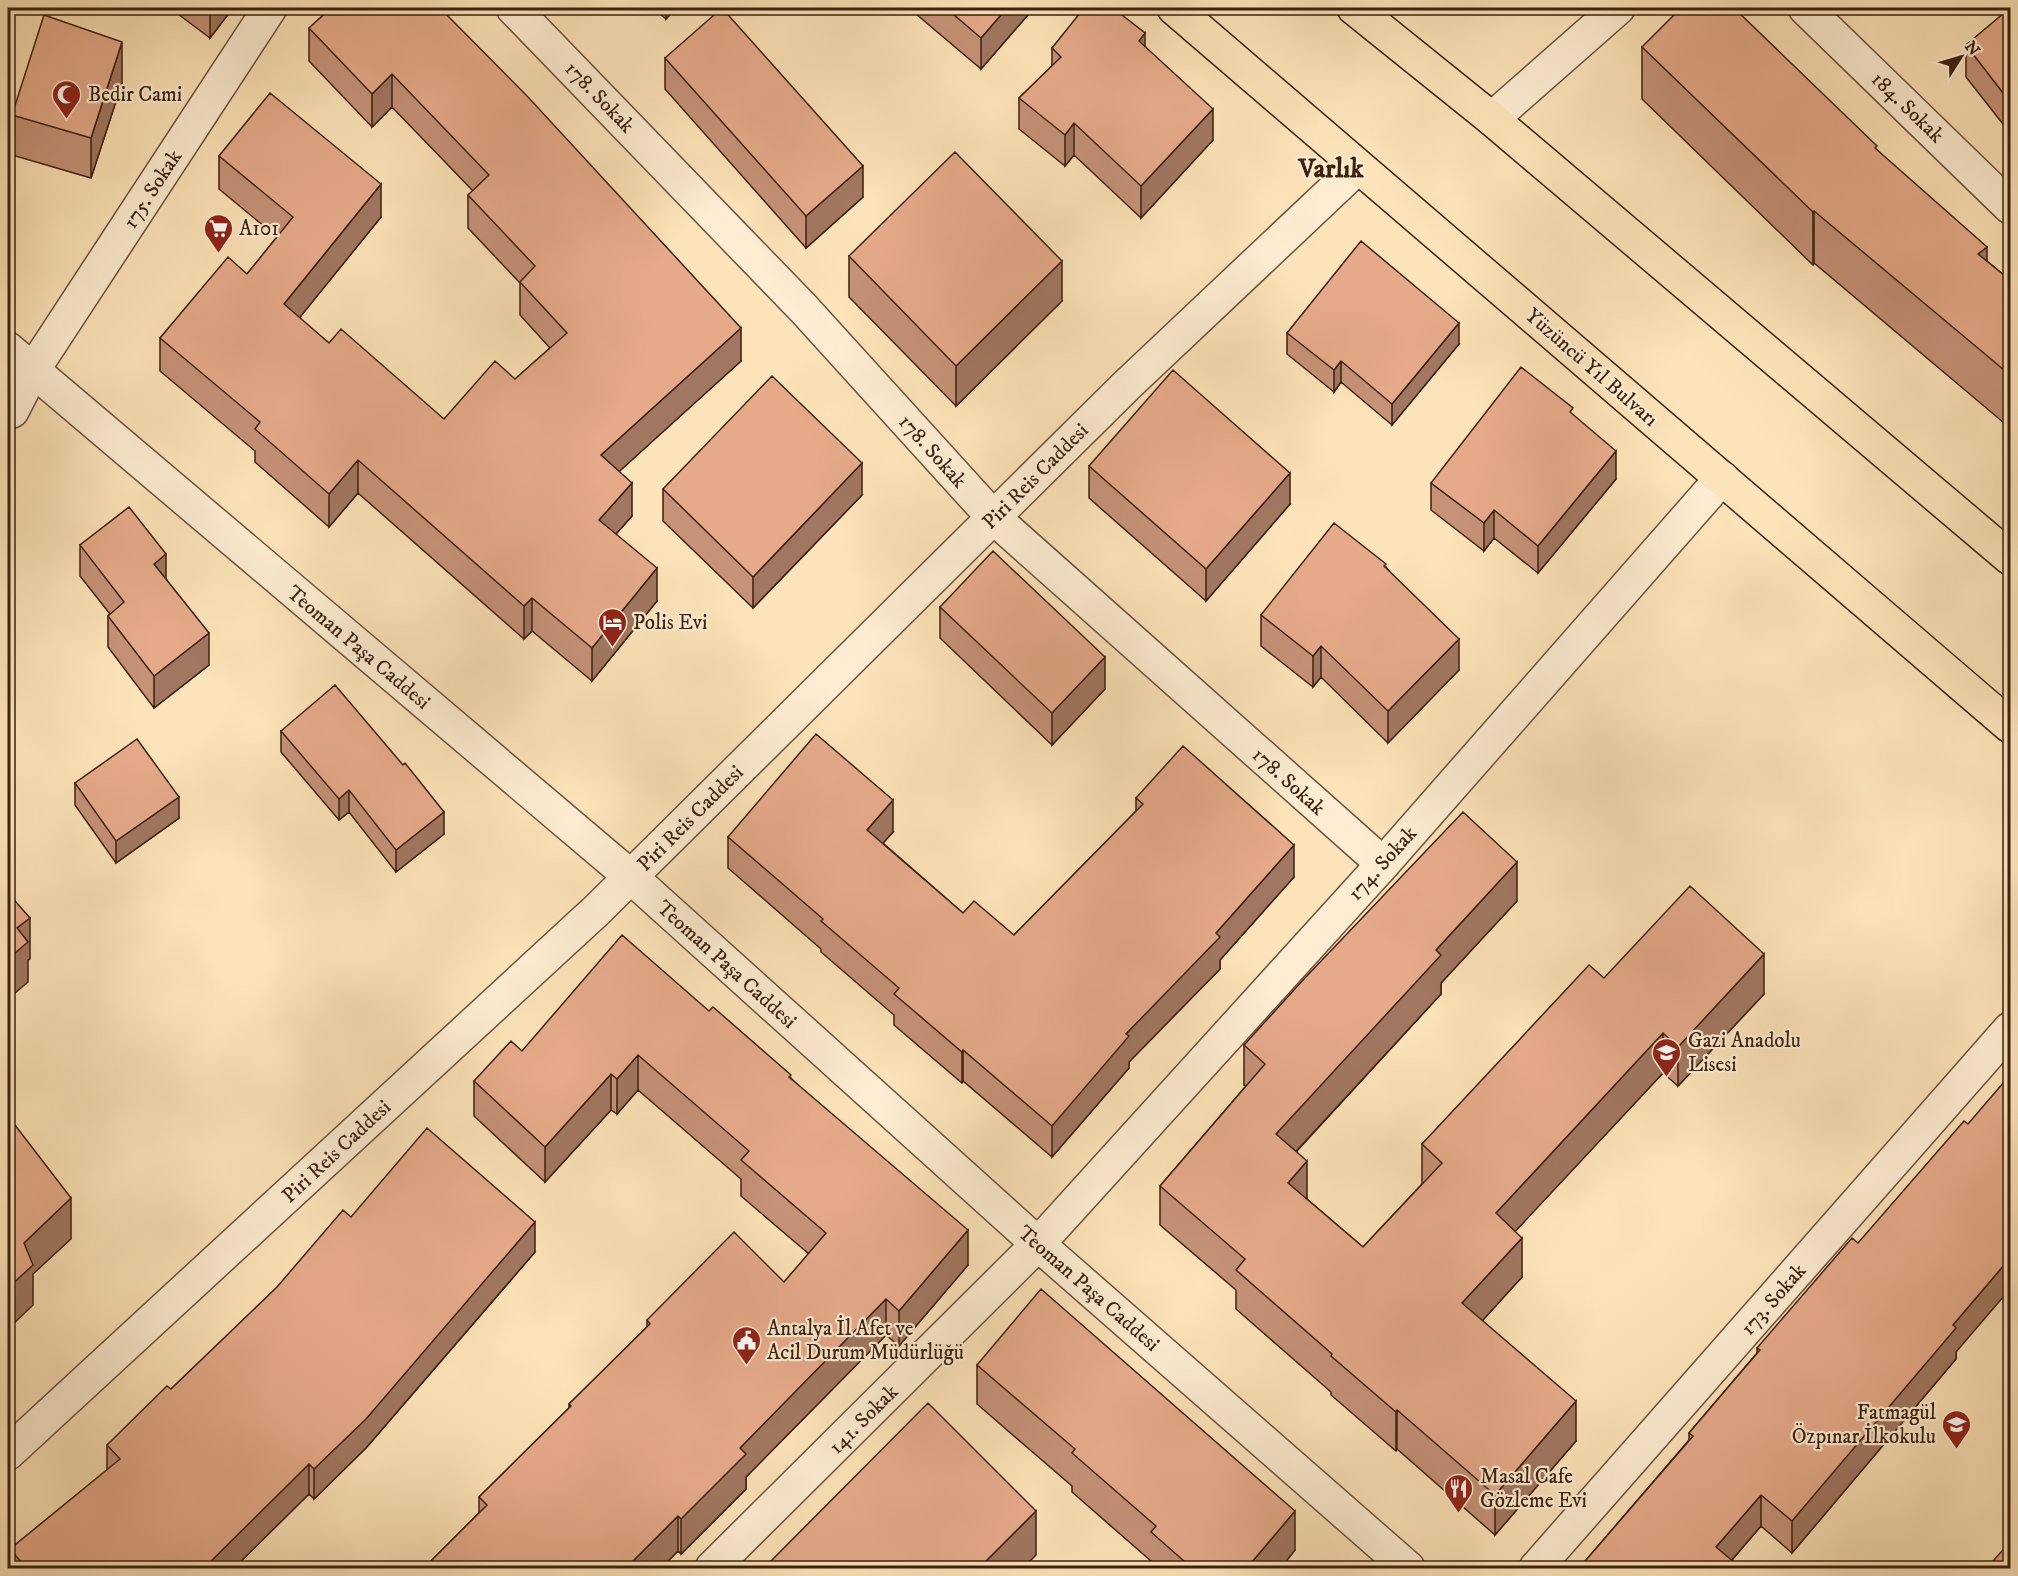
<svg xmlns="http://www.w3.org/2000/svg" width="2018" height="1576" font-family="'IM FELL DW Pica',serif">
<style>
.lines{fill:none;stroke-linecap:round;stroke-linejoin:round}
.minor-casing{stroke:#6c523b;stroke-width:36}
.major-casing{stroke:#3b2111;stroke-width:36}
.minor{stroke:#feedd2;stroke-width:33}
.major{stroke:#fde3b9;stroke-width:33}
.wall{fill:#c69278;stroke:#3b2111;stroke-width:1.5}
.shaded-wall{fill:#a17761;stroke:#3b2111;stroke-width:1.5}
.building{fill:#e6aa8b;stroke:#3b2111;stroke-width:1.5}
.labels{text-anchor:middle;stroke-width:4.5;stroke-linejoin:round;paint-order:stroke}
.poi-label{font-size:21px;fill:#3b2111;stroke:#feedd2;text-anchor:start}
.street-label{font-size:21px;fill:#3b2111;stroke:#feedd2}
.district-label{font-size:27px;font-weight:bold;fill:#3b2111;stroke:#feedd2}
</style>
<rect width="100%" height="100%" fill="#fde3b9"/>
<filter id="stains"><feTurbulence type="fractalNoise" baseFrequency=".00333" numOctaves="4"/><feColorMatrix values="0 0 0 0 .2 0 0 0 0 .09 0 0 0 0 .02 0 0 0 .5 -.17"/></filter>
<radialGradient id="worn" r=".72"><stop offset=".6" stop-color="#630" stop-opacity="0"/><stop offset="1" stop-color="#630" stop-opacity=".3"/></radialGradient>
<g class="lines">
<defs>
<path id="minor" d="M513,8L804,309L993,517L1383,864
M1805,8L2010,207
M1492,119L1618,8
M8,349L631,877L1038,1244L1408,1568
M12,411L33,370L270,8
M8,1453L597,910L1126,386L1358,167
M712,1568L1038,1244L1383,864L1722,478
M1536,1568L2010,1029"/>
<path id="major" d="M1174,8L2010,726
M1354,8L1492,119L2010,558"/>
</defs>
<use href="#minor" class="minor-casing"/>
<use href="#major" class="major-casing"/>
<use href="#minor" class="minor"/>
<use href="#major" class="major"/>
</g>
<path class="wall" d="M170,8H233L210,38Z
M331,8L741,361L619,471L632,516L616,534L657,601L592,681L532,631L524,639L358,493L329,527L255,462V451L160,371V338L247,274L277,237L219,189V156L381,217L299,318L329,343L444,419L515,379L550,348L520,315V283L468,228V195L473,191L392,107L372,127L309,61V28Z
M653,8H676L666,19Z
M909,8H1034L981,69Z
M2010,8V133L1966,77V45Z
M1145,46L1213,140L1141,218L1074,155L1065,166L1019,129V98L1052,66V48Z
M1642,47L1877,150L1987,261L2010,280V428L1814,263L1813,265L1642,99Z
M665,58L863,197L806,248L665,89Z
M122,83L91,178L12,155V115Z
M849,256L1062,301L956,406L849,297Z
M1287,333L1459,344L1392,425L1341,382L1334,392L1287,354Z
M1573,415L1616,479L1538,573L1494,538L1484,551L1431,510V483Z
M1089,466L1290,504L1206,601L1089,498Z
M663,489L862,495L753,608L663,521Z
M80,545L166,578L209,665L154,708L108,647V616L110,614L80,576Z
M1386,567L1459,670L1388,743L1321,677L1313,687L1261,646V615Z
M940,607L1105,689L1052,745L940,638Z
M281,731L444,834L396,872L349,812L339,820L281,752Z
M75,783L179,818L116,863L75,805Z
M1136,798L1294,877L1220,960V969L1129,1062V1068L1052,1157L963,1081L962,1083L894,1025V1015L821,952V949L728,868V837L893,832L883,843L963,913L1014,935L1136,811Z
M1517,901L1441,983V994L1297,1151L1307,1199L1363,1247L1422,1184V1144L1604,978L1764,994L1678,1086L1663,1073L1515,1231L1522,1277L1482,1321L1576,1441L1495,1535L1397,1449L1396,1451L1331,1395V1392L1236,1309V1290L1160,1225V1186L1246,1086L1244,1085V1045Z
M709,1011L791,1078L968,1265L899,1346L886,1335L746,1477V1489L681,1554L678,1551L660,1569H423L479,1513V1497L569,1408V1404L647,1327V1320L784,1282L809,1254L741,1196V1179L638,1090L617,1114L611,1110L545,1182L474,1116V1081L522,1051Z
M351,1217L535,1252L366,1448L314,1499L309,1494L233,1569H10V1549L107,1470V1445L171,1389Z
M1757,1348L1956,1352V1359L1792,1553L1761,1526L1732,1560L1742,1569H1580V1567L1689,1440V1433L1757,1353Z
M977,1365L1295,1550L1280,1569H1151V1561L1072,1492V1486L977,1404Z"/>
<path class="shaded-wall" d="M210,8H233L210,38Z
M666,8H676L666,19Z
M1007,8H1034L981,69V38Z
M1145,33V65L1139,41Z
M122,42V83L91,178V138Z
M392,74V107L372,127V94Z
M1213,109V140L1141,218V186Z
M1074,123V155L1065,166V135Z
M863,166V197L806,248V216Z
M381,184V217L284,337V304Z
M1814,211V263L1813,265V212Z
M1987,247V299L1978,254Z
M1062,261V301L956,406V366Z
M1459,323V344L1392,425V404Z
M741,328V361L601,488V455Z
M1341,361V382L1334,392V370Z
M1616,451V479L1538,573V546Z
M358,460V493L329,527V494Z
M862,463V495L753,608V577Z
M1290,473V504L1206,601V569Z
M632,483V516L599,553V520Z
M1494,510V538L1484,551V523Z
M166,554V585L154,564Z
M657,568V601L592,681V648Z
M532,598V631L524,639V606Z
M209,633V665L154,708V676Z
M1459,639V670L1388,743V711Z
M1321,646V677L1313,687V656Z
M1105,657V689L1052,745V713Z
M349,790V812L339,820V799Z
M179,797V818L116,863V841Z
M893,800V832L867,861V830Z
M444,812V834L396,872V850Z
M1294,845V877L1220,960V969L1129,1062V1068L1052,1157V1126L1126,1034Z
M1517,862V901L1441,983V994L1276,1173V1134L1436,950Z
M30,918V959L28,960V982L8,999V959L17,928Z
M1764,954V994L1678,1086V1047Z
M1663,1033V1073L1496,1252V1213Z
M963,1050V1081L962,1083V1052Z
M638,1055V1090L617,1114V1079Z
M611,1074V1110L545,1182V1147Z
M1307,1161V1200L1288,1183Z
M71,1198V1239L33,1274V1305L8,1329V1288L24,1243Z
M535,1222V1252L366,1448L314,1499V1469Z
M968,1230V1265L899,1346V1311Z
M1522,1238V1277L1462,1343V1303Z
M2010,1258V1289L1956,1352V1359L1792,1553V1521L1953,1325Z
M886,1299V1335L746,1477V1489L681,1554V1519L740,1448Z
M1576,1401V1441L1495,1535V1495Z
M1397,1410V1449L1396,1451V1412Z
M309,1464V1494L233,1569H203Z
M1761,1495V1526L1724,1569L1716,1547Z
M1036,1511V1555L1022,1569H978Z
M1295,1511V1550L1280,1569H1246Z
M678,1516V1551L660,1569H625Z"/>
<path class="building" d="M331,8H440L528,97L741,328L601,455L632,483L599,520L657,568L592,648L532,598L524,606L358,460L329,494L255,429L260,422L160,338L228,257L247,274L293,217L219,156L270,93L381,184L284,304L329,343L341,329L444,419L495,361L515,379L567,333L520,282L535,266L468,195L489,175L392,74L372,94L309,28Z
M722,8L863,166L806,216L665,58Z
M946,8H1007L981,38Z
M1084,8H1113L1145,33L1139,41L1213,109L1141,186L1074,123L1065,135L1019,98L1061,57L1052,48Z
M1681,8H1734L1877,146L1875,148L1987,247L1978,254L2010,280V375L1814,211L1813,212L1642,47Z
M2010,8V102L1966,45Z
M44,15L122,42L91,138L12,115Z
M955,152L1062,261L956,366L849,256Z
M1361,241L1459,323L1392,404L1341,361L1334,370L1287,333Z
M1521,367L1573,408L1570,412L1616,451L1538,546L1494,510L1484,523L1431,483Z
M1173,370L1290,473L1206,569L1089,466Z
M772,376L862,463L753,577L663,489Z
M129,507L166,554L154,564L209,633L154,676L108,616L124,602L80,545Z
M1334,523L1386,564L1384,566L1459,639L1388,711L1321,646L1313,656L1261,615Z
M993,551L1105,657L1052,713L940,607Z
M335,685L403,765L405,763L444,812L396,850L349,790L339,799L281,731Z
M816,734L893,800L867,830L963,913L974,901L1014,935L1143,804L1136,798L1183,746L1294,845L1216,933L1220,937L1126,1034L1129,1036L1052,1126L963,1050L962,1052L894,994L899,988L821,921L823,919L728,837Z
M137,739L179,797L116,841L75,783Z
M1463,812L1517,862L1436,950L1441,955L1276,1134L1307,1161L1288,1183L1363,1247L1442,1163L1422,1144L1589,965L1604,978L1690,886L1764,954L1678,1047L1663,1033L1496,1213L1522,1238L1462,1303L1576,1401L1495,1495L1397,1410L1396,1412L1331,1356L1332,1354L1236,1270L1245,1259L1160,1186L1265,1064L1244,1045L1303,980Z
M8,893L30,918L17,928L28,942L8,959Z
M622,935L709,1011L713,1007L791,1075L789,1077L968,1230L899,1311L886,1299L740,1448L746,1454L681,1519L678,1516L625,1569H423L487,1505L479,1497L571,1406L569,1404L650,1324L647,1320L734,1232L784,1282L826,1233L741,1160L749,1151L638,1055L617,1079L611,1074L545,1147L474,1081L511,1041L522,1051Z
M2010,1075V1258L1953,1325L1956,1328L1792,1521L1761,1495L1716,1547L1742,1569H1582L1580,1567L1693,1436L1689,1433L1760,1350L1757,1348L1852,1238L1858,1243L1964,1121L1968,1124Z
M8,1116L71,1198L24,1243L33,1265L8,1288Z
M427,1128L535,1222L366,1419L314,1469L309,1464L203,1569H27L10,1549L120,1459L107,1445L167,1386L171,1389L277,1287L343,1210L351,1217Z
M1041,1289L1295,1511L1246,1569H1193L1151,1532L1156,1526L1072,1453L1075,1449L977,1365Z
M928,1403L1036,1511L978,1569H766L771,1563L770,1562Z
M2010,1542V1569H1986Z"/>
<defs>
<symbol id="mosque-pin" viewBox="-11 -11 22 30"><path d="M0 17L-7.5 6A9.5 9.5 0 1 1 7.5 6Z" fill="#8f2418" stroke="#feedd2"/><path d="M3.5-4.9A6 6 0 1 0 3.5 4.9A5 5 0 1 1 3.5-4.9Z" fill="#fff"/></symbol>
<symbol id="supermarket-pin" viewBox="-11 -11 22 30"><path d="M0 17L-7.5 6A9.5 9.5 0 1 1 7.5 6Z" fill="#8f2418" stroke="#feedd2"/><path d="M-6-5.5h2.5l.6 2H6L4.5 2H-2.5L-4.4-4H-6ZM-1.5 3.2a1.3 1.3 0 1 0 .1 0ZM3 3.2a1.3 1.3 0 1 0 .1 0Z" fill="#fff"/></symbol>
<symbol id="hotel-pin" viewBox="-11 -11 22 30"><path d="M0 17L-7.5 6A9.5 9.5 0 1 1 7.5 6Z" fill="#8f2418" stroke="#feedd2"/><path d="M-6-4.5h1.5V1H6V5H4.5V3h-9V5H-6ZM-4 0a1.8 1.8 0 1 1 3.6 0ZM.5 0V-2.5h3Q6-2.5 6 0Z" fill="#fff"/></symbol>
<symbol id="school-pin" viewBox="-11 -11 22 30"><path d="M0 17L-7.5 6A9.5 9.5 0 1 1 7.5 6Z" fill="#8f2418" stroke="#feedd2"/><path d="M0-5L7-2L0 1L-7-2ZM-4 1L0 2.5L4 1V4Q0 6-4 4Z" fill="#fff"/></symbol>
<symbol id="civic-pin" viewBox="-11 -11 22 30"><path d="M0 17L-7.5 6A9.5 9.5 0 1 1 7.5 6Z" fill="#8f2418" stroke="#feedd2"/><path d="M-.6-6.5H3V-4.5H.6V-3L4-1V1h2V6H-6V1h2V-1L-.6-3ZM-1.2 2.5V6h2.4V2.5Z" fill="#fff"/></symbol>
<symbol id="restaurant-pin" viewBox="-11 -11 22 30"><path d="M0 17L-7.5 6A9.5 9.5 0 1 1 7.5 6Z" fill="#8f2418" stroke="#feedd2"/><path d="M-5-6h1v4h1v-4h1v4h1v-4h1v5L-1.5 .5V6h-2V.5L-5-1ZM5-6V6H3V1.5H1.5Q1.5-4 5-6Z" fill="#fff"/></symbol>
</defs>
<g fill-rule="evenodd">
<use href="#mosque-pin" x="50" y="78" width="33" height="45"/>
<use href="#supermarket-pin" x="202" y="212" width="33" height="45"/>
<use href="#hotel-pin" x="596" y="606" width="33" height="45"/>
<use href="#school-pin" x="1650" y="1036" width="33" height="45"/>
<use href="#civic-pin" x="730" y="1324" width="33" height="45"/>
<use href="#school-pin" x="1940" y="1408" width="33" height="45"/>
<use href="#restaurant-pin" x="1442" y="1472" width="33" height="45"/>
</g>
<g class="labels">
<g class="poi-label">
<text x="88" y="101">Bedir Cami</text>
<text x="239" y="235">A101</text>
<text x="633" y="629">Polis Evi</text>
<text x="1688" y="1047">Gazi Anadolu<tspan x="1688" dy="24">Lisesi</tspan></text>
<text x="767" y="1335">Antalya İl Afet ve<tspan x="767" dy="24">Acil Durum Müdürlüğü</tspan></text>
<text x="1936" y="1419" text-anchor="end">Fatmagül<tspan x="1936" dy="24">Özpınar İlkokulu</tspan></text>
<text x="1480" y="1483">Masal Cafe<tspan x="1480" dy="24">Gözleme Evi</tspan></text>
</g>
<g class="street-label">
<text transform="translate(600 97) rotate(46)" y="7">178. Sokak</text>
<text transform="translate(1908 107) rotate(44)" y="7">184. Sokak</text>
<text transform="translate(152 189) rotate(-57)" y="7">175. Sokak</text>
<text transform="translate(1592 367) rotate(41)" y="7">Yüzüncü Yıl Bulvarı</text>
<text transform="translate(933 451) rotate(48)" y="7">178. Sokak</text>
<text transform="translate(1035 476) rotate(-45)" y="7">Piri Reis Caddesi</text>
<text transform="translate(359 647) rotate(40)" y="7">Teoman Paşa Caddesi</text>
<text transform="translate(1289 781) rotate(42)" y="7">178. Sokak</text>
<text transform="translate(690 818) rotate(-45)" y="7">Piri Reis Caddesi</text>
<text transform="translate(1382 863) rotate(-48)" y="7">174. Sokak</text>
<text transform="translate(727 964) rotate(42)" y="7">Teoman Paşa Caddesi</text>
<text transform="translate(336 1151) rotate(-43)" y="7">Piri Reis Caddesi</text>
<text transform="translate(1089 1288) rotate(41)" y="7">Teoman Paşa Caddesi</text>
<text transform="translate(1773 1299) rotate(-49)" y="7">173. Sokak</text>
<text transform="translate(863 1419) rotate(-45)" y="7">141. Sokak</text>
</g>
<g class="district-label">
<text x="1331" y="177">Varlık</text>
</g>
</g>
<rect width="2018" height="1576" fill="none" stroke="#fde3b9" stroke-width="30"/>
<rect x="9" y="9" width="2000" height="1558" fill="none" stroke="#3b2111" stroke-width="3"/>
<rect x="15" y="15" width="1988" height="1546" fill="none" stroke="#3b2111" stroke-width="1.5"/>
<g transform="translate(1961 57) rotate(53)" stroke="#feedd2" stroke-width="4.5" paint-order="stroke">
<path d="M0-4.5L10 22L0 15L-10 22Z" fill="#3b2111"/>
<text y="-9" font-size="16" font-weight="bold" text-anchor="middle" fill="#3b2111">N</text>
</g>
<rect width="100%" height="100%" filter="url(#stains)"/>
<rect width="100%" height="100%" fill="url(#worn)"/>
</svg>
